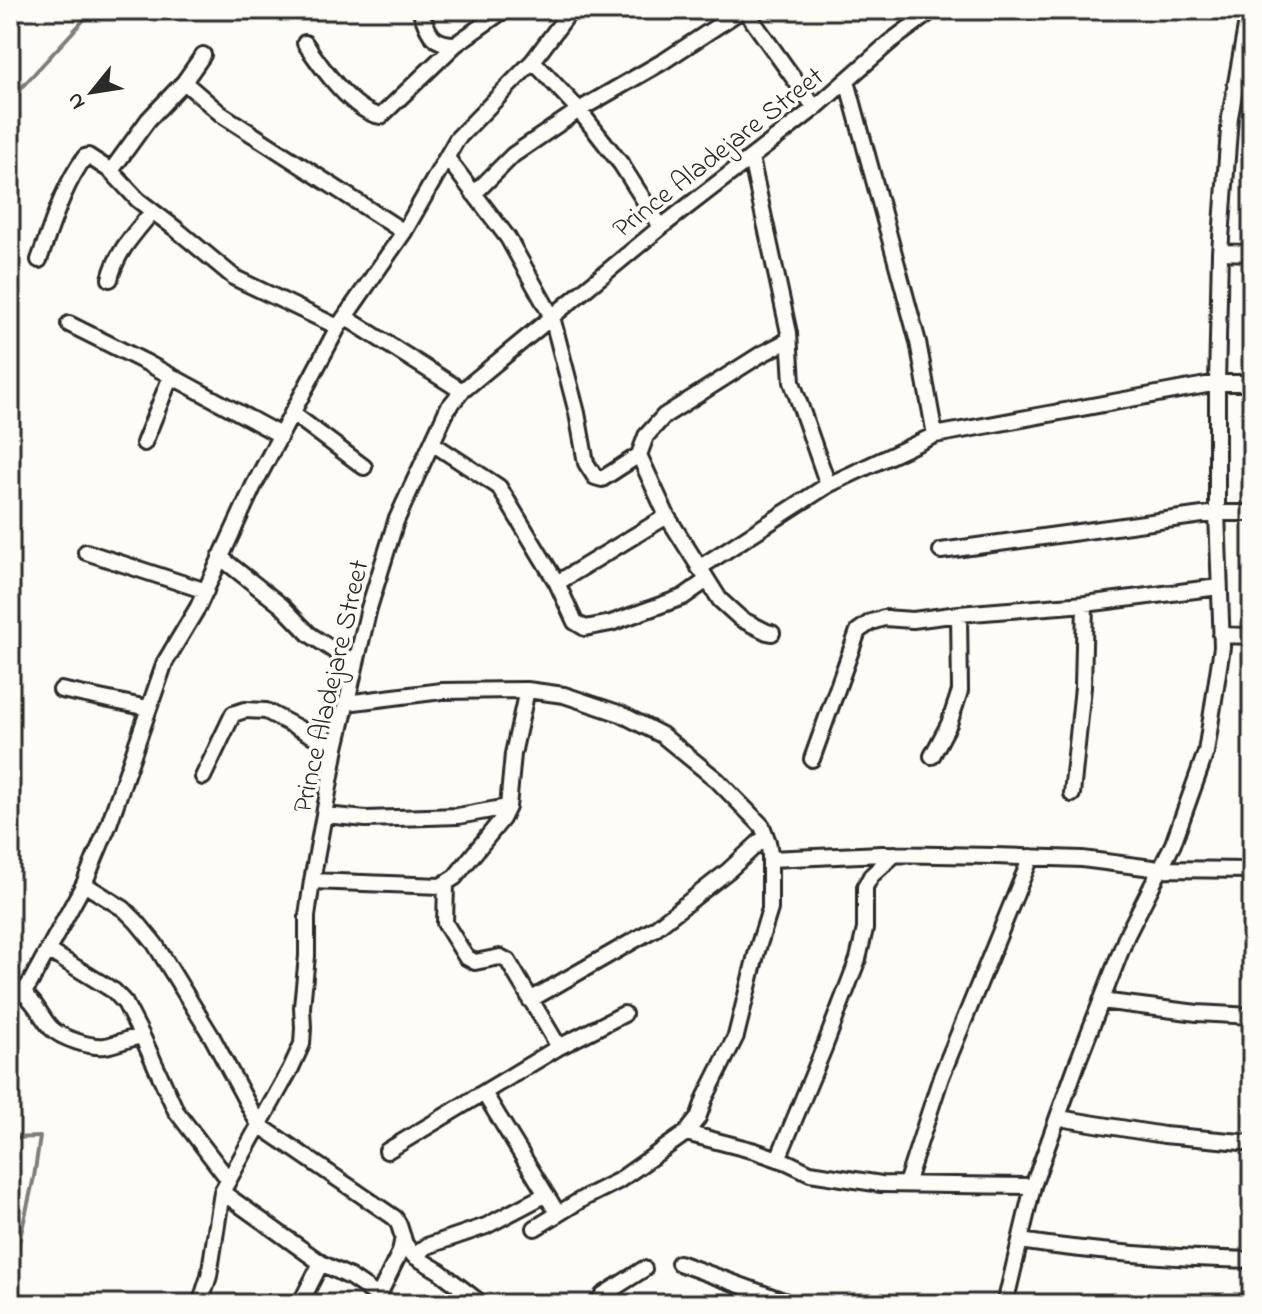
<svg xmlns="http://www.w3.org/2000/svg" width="1262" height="1314" font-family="'Indie Flower',sans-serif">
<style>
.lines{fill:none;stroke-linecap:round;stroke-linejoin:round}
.stream{stroke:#7e7d7b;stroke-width:4}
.minor-casing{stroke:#2b2b2b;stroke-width:20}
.minor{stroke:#fdfcf7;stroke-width:14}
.labels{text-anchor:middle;stroke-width:7;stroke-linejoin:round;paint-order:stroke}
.street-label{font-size:28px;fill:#2b2b2b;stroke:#fdfcf7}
</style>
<rect width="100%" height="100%" fill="#fdfcf7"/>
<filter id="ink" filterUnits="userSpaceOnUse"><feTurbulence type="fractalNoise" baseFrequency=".0125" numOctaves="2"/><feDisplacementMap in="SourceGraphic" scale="16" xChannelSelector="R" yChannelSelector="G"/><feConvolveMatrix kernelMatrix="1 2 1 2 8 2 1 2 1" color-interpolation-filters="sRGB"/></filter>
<g filter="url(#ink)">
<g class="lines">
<path class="stream" d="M10,100L93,10
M10,1138L40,1137L34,1177L10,1282"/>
<defs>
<path id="minor" d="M420,10C429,32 430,44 456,44
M745,10L815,108
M305,43C320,66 354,113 381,116L456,44L504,10
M533,61L579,110L621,164L661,227
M847,81L918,342L935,435
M184,82L221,114L404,232
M447,158L508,238L552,317L577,413L586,463L595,477L602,479L639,455
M751,158L789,333L792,382L828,485
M111,171L148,120L184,82L203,55
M474,194L513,155L579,110L664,61L742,10
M1220,252L1252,253
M39,260C52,225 63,186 85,157L88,156L111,171L138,200L176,229L235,278L338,327
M110,279C117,251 134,234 152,212
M345,317L462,391
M69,324L147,363L280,435
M292,413L364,467
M144,443L171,376
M432,443L499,487L557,583L575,622L585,628L611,623L683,597L707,580
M941,551L1217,513H1252
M86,552L206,591
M220,557L282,606L309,634L336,652L355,661
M699,568L828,485L935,435L1217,383H1252
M557,583L667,516
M772,633L767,632L741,619L720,600L667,516L639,455L646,436L664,416L760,355L789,340
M1221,635L1252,636
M61,690L148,708
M346,703L442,691L527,690L564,695L621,714L662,735L717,780L762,826L768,842L770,854V909L757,951L736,1036L705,1098L698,1118L686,1133L618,1181L584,1198L535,1228
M932,756L949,724L960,691L959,614
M812,759L858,631L871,622L884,618L913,620L959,614L1085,604L1219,587
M203,777L233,714L245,710L266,711L336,748
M1072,794L1083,687L1085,604
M325,815L366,819L458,816L508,807
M770,859L882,854L994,856L1082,859L1160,869L1252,870
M312,881L441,886L455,877L502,819L508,807L513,754L527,690
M84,884L124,909L137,922L155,944L212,1037L259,1125L395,1218L399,1225L405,1244L414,1256L439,1271L482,1304
M446,884L445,923L466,957L475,962L500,957L508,961L559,1047
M49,951L114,991L125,1003L142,1036L176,1111L228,1179
M23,993C36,1002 40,1016 51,1028C61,1038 91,1048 105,1046C117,1044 129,1038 142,1036
M10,995L23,993L30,983L84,884L109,824L165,662L198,607L254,485L338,327L404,232L457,139L533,61L571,10
M530,1000L654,929L728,871L766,836
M1101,1001L1197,1013L1252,1016
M484,1093L558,1214
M1059,1118L1164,1135L1252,1143
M686,1133L755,1151L787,1162L810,1173L881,1184L1033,1186
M387,1151L559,1047L624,1014
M778,1159L824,1048L858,959L865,929V887L871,876L895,854
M906,1184L941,1077L1031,857
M222,1192L321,1263L350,1277L378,1296
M1020,1241C1098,1253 1174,1258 1252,1260
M414,1256L427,1246L486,1226L545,1195
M679,1263L792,1304
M375,1303L400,1252L403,1237
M200,1304L209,1276L222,1192L291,1068L302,1044L303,1028L302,1007L307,956V916L312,881L336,748L369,608L396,521L448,408L462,391L661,227L815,108L890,42L933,10
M300,1304L321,1263
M596,1304L603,1295L644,1269
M1005,1304L1033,1186L1078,1061L1127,935L1173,844L1206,752L1222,647L1217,513V383L1220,252L1230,117L1249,10"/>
</defs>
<use href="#minor" class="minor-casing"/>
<use href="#minor" class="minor"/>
</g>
</g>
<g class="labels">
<g class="street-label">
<text transform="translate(717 151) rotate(-38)" y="10">Prince Aladejare Street</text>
<text transform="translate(329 686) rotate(-77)" y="10">Prince Aladejare Street</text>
</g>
</g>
<rect width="1262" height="1314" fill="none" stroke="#fdfcf7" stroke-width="40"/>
<rect x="20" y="20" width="1222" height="1274" fill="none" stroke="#2b2b2b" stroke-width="3" filter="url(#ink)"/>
<g transform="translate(92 92) rotate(240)" stroke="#fdfcf7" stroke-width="6" paint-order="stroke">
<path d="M0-6L14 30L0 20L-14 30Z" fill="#2b2b2b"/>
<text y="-12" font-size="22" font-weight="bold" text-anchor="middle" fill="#2b2b2b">N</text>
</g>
</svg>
